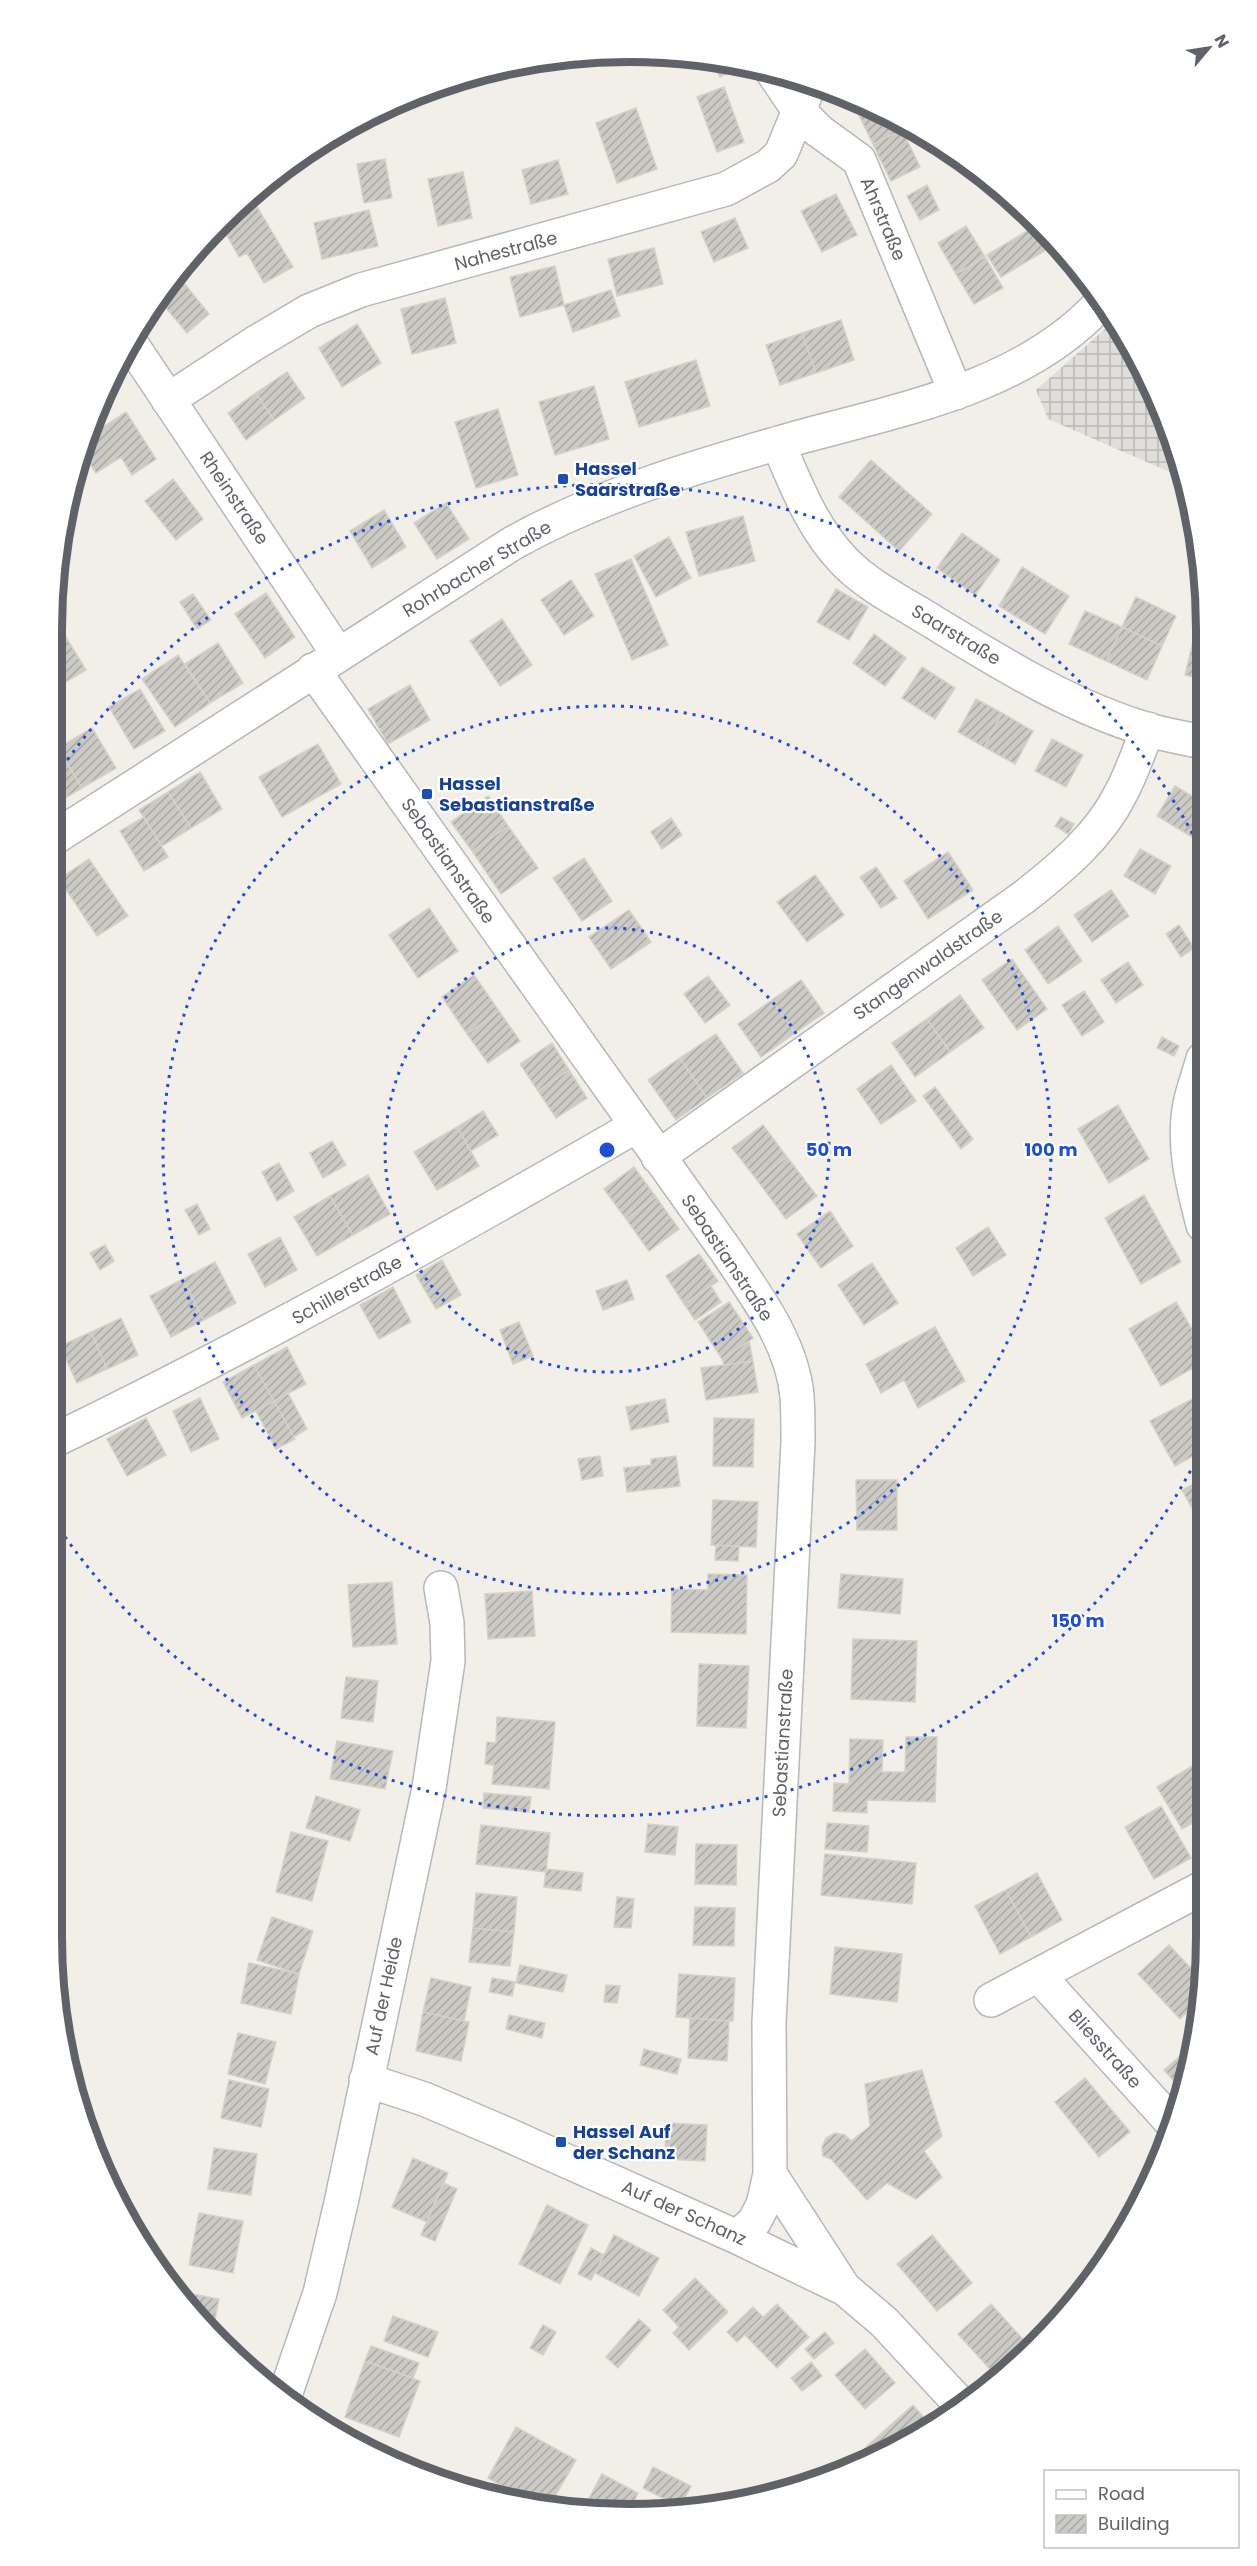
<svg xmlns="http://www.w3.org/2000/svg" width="1257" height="2566" font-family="Poppins,sans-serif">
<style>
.industrial{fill:url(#industrial-grid)}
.building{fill:url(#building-hatch);stroke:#d6d1c6;stroke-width:1.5}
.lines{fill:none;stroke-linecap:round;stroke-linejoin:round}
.minor-casing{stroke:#b5b8bc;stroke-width:36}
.minor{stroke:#fff;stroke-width:33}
.ring{fill:none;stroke:#1d4ed8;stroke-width:3;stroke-dasharray:3 6}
.transit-dot{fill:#1a4fb4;stroke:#fff;stroke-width:2}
.labels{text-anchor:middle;stroke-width:4.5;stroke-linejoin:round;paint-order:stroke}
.street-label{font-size:18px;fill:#5f6368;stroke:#fff}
.transit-label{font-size:18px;font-weight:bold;fill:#164399;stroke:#fff;text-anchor:start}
.rim{fill:none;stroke:#5f6368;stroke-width:8}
.centre{fill:#1d4ed8;stroke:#fff;stroke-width:3}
.ring-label{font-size:18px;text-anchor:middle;font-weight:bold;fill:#1d4ed8;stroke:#fff;stroke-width:4.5;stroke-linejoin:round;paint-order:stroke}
</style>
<defs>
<pattern id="industrial-grid" width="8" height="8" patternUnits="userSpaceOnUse" patternTransform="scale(1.5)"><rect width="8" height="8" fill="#e0deda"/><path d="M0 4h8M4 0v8" fill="none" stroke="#b9b8b5"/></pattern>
<pattern id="building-hatch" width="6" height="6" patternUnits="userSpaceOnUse" patternTransform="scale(1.5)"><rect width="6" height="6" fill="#cccac5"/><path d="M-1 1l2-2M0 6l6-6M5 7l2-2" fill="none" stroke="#a9a8a4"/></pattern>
</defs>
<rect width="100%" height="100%" fill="#f1efe8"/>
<path class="industrial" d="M1113,322L1162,407L1181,477L1048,419L1036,390Z"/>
<path class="building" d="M710,59L738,62L740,66L720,77Z
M724,87L744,142L717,152L697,97Z
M864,103L899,123L902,130L873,144L855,107Z
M636,108L657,169L617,183L596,123Z
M902,130L920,167L891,181L873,144Z
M385,159L392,198L364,203L357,164Z
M558,160L568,194L531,204L522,170Z
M463,172L472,218L438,226L428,179Z
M927,185L939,210L920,220L907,196Z
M836,194L857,235L822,252L801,211Z
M250,195L293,267L264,283L247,253L239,257L219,221Z
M369,210L378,246L322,259L314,223Z
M735,218L748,248L714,262L701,232Z
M966,226L985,257L956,274L938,243Z
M1032,228L1046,250L1001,277L987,255Z
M654,248L663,284L617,296L608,259Z
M985,257L1003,288L974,304L956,274Z
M555,266L564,305L520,317L510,277Z
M184,283L209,314L187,333L161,302Z
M611,290L620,316L573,332L564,305Z
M445,298L456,343L412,354L401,309Z
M841,320L854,360L816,373L802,333Z
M357,324L381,363L342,387L319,348Z
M802,333L816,373L780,385L766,345Z
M696,360L710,406L639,427L625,382Z
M287,372L305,398L274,420L256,393Z
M594,386L609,439L555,455L539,402Z
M256,393L274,420L246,440L228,413Z
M498,409L518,475L476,488L455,422Z
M126,412L156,459L132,475L121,457L96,473L82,452L85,439Z
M871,460L932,514L899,551L839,497Z
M173,479L203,519L176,540L145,501Z
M446,503L469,539L437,559L414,523Z
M384,510L406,547L372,568L350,531Z
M743,516L755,561L699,576L686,532Z
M962,533L1000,560L975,595L937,568Z
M669,537L691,578L656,597L634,556Z
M631,559L668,645L632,660L595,574Z
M1022,567L1069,596L1045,634L999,606Z
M571,580L594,616L564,635L541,600Z
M836,589L868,607L849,640L817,622Z
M266,593L295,637L265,658L235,614Z
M193,594L211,620L197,629L180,602Z
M1136,597L1176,616L1162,646L1122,627Z
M1085,611L1122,627L1106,661L1069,644Z
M502,619L532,665L500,686L470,641Z
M1122,627L1162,646L1147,680L1106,661Z
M64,634L86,670L54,689L51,684V642Z
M874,634L906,658L885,686L853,663Z
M1194,638L1201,640V679L1185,675Z
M218,643L243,683L210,703L185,664Z
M178,655L210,703L175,727L142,679Z
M922,667L955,688L935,719L902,698Z
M410,685L430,720L388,744L368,709Z
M140,689L165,731L134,749L109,707Z
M976,699L1002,713L984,747L958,732Z
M1002,713L1033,731L1015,764L984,747Z
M92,728L116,768L82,788L58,748Z
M1052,739L1083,755L1066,787L1035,771Z
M318,744L341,784L282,817L259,777Z
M58,748L82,788L52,806L51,752Z
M200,772L222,809L191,828L168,792Z
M1175,786L1202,802V831L1197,840L1157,816Z
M168,792L191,828L162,846L139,810Z
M488,796L508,826L472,851L451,822Z
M144,817L168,857L144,871L120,831Z
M1061,817L1074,824L1068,834L1055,826Z
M671,818L682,835L662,849L651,832Z
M508,826L538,868L501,894L472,851Z
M1140,849L1171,866L1155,894L1124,876Z
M948,852L973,890L928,919L904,881Z
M1202,853V877L1193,872Z
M584,858L612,901L582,921L553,878Z
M89,859L128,916L97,936L59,879Z
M876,867L897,898L881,908L860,877Z
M815,875L844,915L807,942L777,902Z
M1111,890L1129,916L1092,942L1074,915Z
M429,908L458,951L418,978L389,935Z
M629,910L651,942L611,969L589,937Z
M1179,925L1194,948L1181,957L1166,934Z
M1058,926L1082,961L1048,984L1025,950Z
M1012,959L1047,1009L1017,1030L982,980Z
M1128,962L1143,985L1116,1003L1101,980Z
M474,975L499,1011L467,1034L442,997Z
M708,976L730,1005L705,1023L684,994Z
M801,980L824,1013L795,1033L772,1000Z
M1084,991L1104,1022L1082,1036L1062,1005Z
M960,995L984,1028L950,1052L927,1019Z
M772,1000L795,1033L761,1057L738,1024Z
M499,1011L520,1041L488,1063L467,1034Z
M927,1019L950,1052L915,1077L892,1043Z
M716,1034L743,1073L707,1098L680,1058Z
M1162,1037L1179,1046L1174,1056L1157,1048Z
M552,1043L569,1070L538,1091L520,1064Z
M680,1058L707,1098L676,1120L648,1080Z
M891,1065L916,1101L881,1124L857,1089Z
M569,1070L587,1098L556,1118L538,1091Z
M935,1087L973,1139L961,1149L923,1096Z
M1118,1105L1149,1159L1109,1183L1078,1129Z
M483,1111L498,1135L471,1151L457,1127Z
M763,1125L787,1157L757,1180L732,1148Z
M457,1127L479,1166L437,1190L414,1152Z
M332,1141L346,1165L323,1178L310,1153Z
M787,1157L817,1196L786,1219L757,1180Z
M279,1163L294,1191L277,1201L262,1172Z
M634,1167L656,1197L626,1219L604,1189Z
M368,1175L390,1214L353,1235L330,1196Z
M1144,1195L1181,1262L1141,1284L1105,1218Z
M330,1196L353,1235L317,1256L294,1217Z
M656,1197L679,1229L649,1251L626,1219Z
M197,1204L210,1229L199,1235L185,1210Z
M830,1211L853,1246L821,1268L797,1234Z
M988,1227L1006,1255L973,1276L956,1248Z
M280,1237L297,1270L265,1287L248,1254Z
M105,1245L114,1261L100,1270L90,1253Z
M699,1254L718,1281L684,1304L666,1276Z
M442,1260L461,1295L436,1309L416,1275Z
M215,1262L236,1303L204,1320L183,1279Z
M872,1263L898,1303L864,1325L838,1285Z
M183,1279L204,1320L171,1337L150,1296Z
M627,1280L634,1299L603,1310L596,1291Z
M711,1286L721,1302L695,1320L684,1304Z
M393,1287L411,1322L379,1339L360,1305Z
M729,1302L753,1338L722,1359L698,1322Z
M1176,1302L1204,1350V1362L1161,1386L1129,1329Z
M121,1318L138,1355L107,1369L91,1332Z
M519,1322L533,1356L513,1364L500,1330Z
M935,1327L965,1381L918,1408L904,1380L881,1393L866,1364Z
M91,1332L107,1369L77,1383L60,1346Z
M749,1341L753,1361L724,1365L722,1359Z
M287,1347L306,1384L274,1401L254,1365Z
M753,1361L758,1392L706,1400L701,1368Z
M254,1365L274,1401L242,1418L223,1382Z
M288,1393L307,1429L294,1437L274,1401Z
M1204,1393V1450L1175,1466L1150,1421Z
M200,1398L219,1439L191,1452L173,1411Z
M665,1399L669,1422L631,1430L626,1407Z
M274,1401L295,1439L276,1449L256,1411Z
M146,1418L166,1455L127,1476L107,1439Z
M714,1418L754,1419L753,1467L713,1466Z
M600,1456L603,1476L582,1480L578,1459Z
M676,1456L680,1486L627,1492L624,1468L651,1465V1459Z
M1204,1479L1205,1531L1182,1490Z
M856,1480H897V1530H857Z
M713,1500L758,1502L756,1547L711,1545Z
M716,1545L739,1546L738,1561L715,1560Z
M708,1574L747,1575L746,1634L671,1632L672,1589L708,1590Z
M841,1574L903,1579L900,1614L838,1608Z
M392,1582L397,1644L353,1647L348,1585Z
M532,1591L535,1636L488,1639L485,1594Z
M853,1639L917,1641L915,1702L851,1699Z
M699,1664L749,1666L746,1728L697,1726Z
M346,1677L378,1681L373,1722L341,1718Z
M497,1717L555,1722L549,1789L492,1784L494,1765L485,1764L487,1742L496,1743Z
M906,1737H937L935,1802L867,1800V1813L833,1811L834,1783L849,1784L850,1739L883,1740L882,1772H905Z
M337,1741L393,1751L385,1789L330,1779Z
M1204,1759L1206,1815L1182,1829L1157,1787Z
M484,1793L531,1797L529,1812L483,1808Z
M316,1796L360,1810L350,1841L306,1828Z
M1161,1806L1191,1858L1154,1879L1125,1827Z
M827,1823L869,1826L867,1852L825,1849Z
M648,1824L678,1827L675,1855L645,1852Z
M481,1825L550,1833L546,1872L476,1864Z
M291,1832L328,1841L312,1901L276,1892Z
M696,1844L737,1845L736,1885L695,1884Z
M825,1854L916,1863L912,1904L821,1895Z
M546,1869L583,1873L581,1891L544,1887Z
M1037,1873L1062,1920L1031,1937L1006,1890Z
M1006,1890L1031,1937L1000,1954L975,1906Z
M476,1893L517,1897L514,1932L473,1928Z
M617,1897L634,1899L631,1928L614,1927Z
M695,1907L735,1908L734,1946L693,1945Z
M272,1917L313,1931L299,1974L257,1960Z
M473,1928L514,1932L510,1966L469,1962Z
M1169,1945L1202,1980L1200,1999L1180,2019L1138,1974Z
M835,1947L902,1954L897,2002L830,1994Z
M249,1963L299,1974L291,2014L241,2003Z
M520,1965L567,1975L563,1992L516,1983Z
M679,1974L735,1978L733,2021L676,2017Z
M431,1978L471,1987L464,2021L423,2012Z
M492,1978L515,1982L512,1996L489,1992Z
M606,1985L620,1986L617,2003L604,2002Z
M423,2012L469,2022L461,2061L416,2051Z
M509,2015L545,2023L542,2038L506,2029Z
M690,2018L729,2021L727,2061L688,2058Z
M238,2033L276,2042L265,2084L228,2074Z
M1196,2042L1195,2051L1183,2091L1164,2070Z
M644,2049L681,2059L677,2074L640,2065Z
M922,2070L942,2136L924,2151L942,2177L916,2199L887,2183L867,2200L831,2159L823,2156L822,2147L826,2138L835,2133L845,2135L851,2141L870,2126L865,2084Z
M1085,2078L1130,2132L1099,2157L1055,2102Z
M229,2080L269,2089L261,2127L221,2118Z
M666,2123L707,2125L705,2161L665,2159Z
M214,2148L257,2154L251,2195L208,2189Z
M413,2158L448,2173L427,2222L392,2207Z
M443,2183L457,2189L435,2241L421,2235Z
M547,2205L588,2225L560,2284L519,2264Z
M199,2213L243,2221L233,2273L189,2265Z
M614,2235L659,2258L639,2296L595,2273Z
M932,2235L972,2283L937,2311L897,2264Z
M591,2248L604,2255L591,2280L578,2274Z
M695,2278L728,2312L689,2350L673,2333L679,2327L663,2310Z
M177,2291L219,2299L212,2334L176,2295Z
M777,2304L809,2337L777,2368L745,2335Z
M991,2304L1030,2347L997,2377L958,2334Z
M753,2307L763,2317L737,2342L727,2332Z
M393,2316L438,2332L428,2357L384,2341Z
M639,2319L651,2330L618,2368L606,2357Z
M543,2325L556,2332L543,2355L530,2348Z
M825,2332L834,2343L814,2359L805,2349Z
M371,2346L419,2363L413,2378L365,2361Z
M865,2349L895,2383L865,2409L835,2375Z
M365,2361L420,2381L399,2437L345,2417Z
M811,2362L822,2376L802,2391L791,2378Z
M913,2405L931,2426L884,2455L876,2458L866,2447Z
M516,2427L576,2460L550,2505H536L488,2478Z
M653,2467L691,2486L680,2507L643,2488Z
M602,2474L638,2493L631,2508L585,2506Z"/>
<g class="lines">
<defs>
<path id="minor" d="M772,71L799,111L819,131L859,160L956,393
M130,342L338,654
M168,400L255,343L309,311L361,290L726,189L768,166L781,154L807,91L814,84
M778,443C796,485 812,528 844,561C868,586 901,602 930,620C999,662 1070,707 1149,730C1166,735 1184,738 1202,742
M313,670L727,1252C756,1296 792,1342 797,1396C798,1411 798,1426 798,1442L769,2023L770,2174L763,2205L754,2222L737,2237
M51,840L513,543C599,495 695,467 789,440C897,410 1022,389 1101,303
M1203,1059C1199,1074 1193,1089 1190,1104C1182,1145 1193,1186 1203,1225
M658,1157L1024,897C1061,868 1100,836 1121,793C1132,773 1139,750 1148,729
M51,1442C251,1345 444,1237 636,1126
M1038,1975L1173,2124
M991,2000L1206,1886
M366,2080L424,2099L497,2130L737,2237L845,2289L884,2322L963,2407
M770,2174L844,2288
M284,2398L320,2293L341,2203L429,1788L448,1661L447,1623L441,1588"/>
</defs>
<use href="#minor" class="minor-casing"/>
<use href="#minor" class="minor"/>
</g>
<g class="ring">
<circle cx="607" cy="1150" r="222"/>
<circle cx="607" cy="1150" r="444"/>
<path d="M1203 1447A666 666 0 0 1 52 1518M52 782A666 666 0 0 1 1200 848"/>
</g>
<g class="transit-dot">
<rect x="557" y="473" width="12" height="12" rx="3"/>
<rect x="421" y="788" width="12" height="12" rx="3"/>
<rect x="555" y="2136" width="12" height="12" rx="3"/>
</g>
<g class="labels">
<g class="street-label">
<text transform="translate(883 219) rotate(67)" y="6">Ahrstraße</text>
<text transform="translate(506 251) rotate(-15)" y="6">Nahestraße</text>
<text transform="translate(234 498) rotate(56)" y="6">Rheinstraße</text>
<text transform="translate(477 569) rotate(-31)" y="6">Rohrbacher Straße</text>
<text transform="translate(956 635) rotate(31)" y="6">Saarstraße</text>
<text transform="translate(448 861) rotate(55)" y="6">Sebastianstraße</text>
<text transform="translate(928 965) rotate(-35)" y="6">Stangenwaldstraße</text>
<text transform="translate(727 1258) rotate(56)" y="6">Sebastianstraße</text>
<text transform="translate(347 1290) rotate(-29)" y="6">Schillerstraße</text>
<text transform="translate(783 1743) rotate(-87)" y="6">Sebastianstraße</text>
<text transform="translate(384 1996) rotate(-78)" y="6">Auf der Heide</text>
<text transform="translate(1105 2049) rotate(48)" y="6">Bliesstraße</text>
<text transform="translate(684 2213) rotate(24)" y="6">Auf der Schanz</text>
</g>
<g class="transit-label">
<text x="575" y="475">Hassel<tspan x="575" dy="21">Saarstraße</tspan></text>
<text x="439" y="790">Hassel<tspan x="439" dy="21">Sebastianstraße</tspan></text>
<text x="573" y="2138">Hassel Auf<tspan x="573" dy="21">der Schanz</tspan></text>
</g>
</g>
<path d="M0 0H1257V2566H0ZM629 62H629A567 567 0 0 1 1196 629V1937A567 567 0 0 1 629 2504H629A567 567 0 0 1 62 1937V629A567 567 0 0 1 629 62Z" fill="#fff" fill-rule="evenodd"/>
<path class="rim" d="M629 62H629A567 567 0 0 1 1196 629V1937A567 567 0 0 1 629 2504H629A567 567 0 0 1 62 1937V629A567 567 0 0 1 629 62Z"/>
<circle cx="607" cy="1150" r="9" class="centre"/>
<g class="ring-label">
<text x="829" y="1156">50 m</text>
<text x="1051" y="1156">100 m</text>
<text x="1078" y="1627">150 m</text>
</g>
<rect x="1044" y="2470" width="195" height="78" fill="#ffffff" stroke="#bfc1c3" stroke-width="1.5"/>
<rect x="1056" y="2490" width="30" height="9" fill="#ffffff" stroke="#bfc1c3" stroke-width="1.5"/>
<text x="1098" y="2500" font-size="18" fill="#5f6368">Road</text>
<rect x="1056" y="2515" width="30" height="18" fill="url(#building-hatch)" stroke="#bfc1c3" stroke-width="1.5"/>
<text x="1098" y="2530" font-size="18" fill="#5f6368">Building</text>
<g transform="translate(1209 48) rotate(61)" stroke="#ffffff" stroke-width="4.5" paint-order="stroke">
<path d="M0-4.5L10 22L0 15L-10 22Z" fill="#5f6368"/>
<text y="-9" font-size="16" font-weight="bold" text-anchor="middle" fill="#5f6368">N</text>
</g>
</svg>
